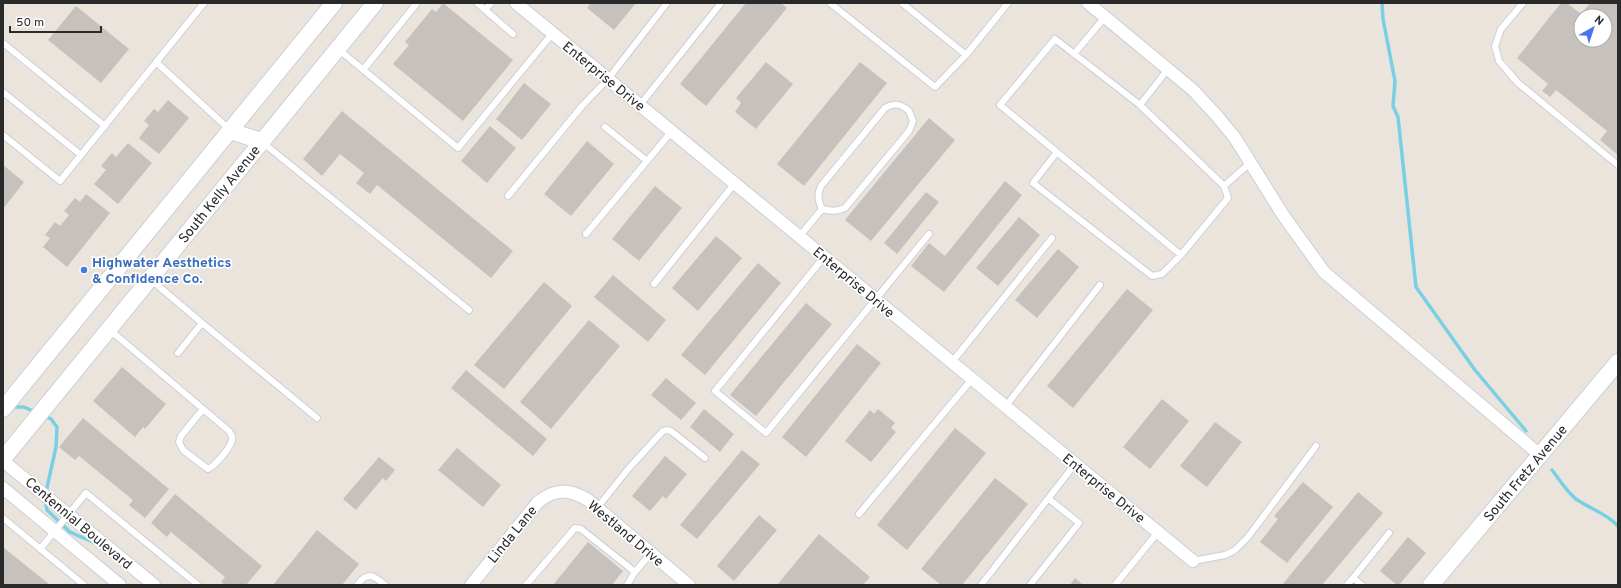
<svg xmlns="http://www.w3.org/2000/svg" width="1621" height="588" font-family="Overpass,sans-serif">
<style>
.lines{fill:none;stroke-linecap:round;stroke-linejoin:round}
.stream{stroke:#79d0e4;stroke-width:3.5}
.building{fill:#c6c1bc;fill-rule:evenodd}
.lane-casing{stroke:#cbcfda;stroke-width:8}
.street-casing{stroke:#cbcfda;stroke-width:14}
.secondary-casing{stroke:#cbcfda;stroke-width:18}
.lane{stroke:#fff;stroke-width:6}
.street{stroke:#fff;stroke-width:12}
.secondary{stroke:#fff;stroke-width:16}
.shop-dot{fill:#3f7fe0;stroke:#fff;stroke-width:1.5}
.labels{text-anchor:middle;stroke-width:3.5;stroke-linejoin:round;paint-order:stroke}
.street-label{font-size:14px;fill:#2a2a2a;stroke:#fff}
.shop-label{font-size:14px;font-weight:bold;fill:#366cbe;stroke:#fff;text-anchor:start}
</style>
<rect width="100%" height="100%" fill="#ebe4dd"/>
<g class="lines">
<path class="stream" d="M1382,3L1383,19L1395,81L1393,106L1398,117L1416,287L1475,370L1526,431
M10,407H24L35,412
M45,416L51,419L57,427L56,447L46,492
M1552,470C1559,479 1567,492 1576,499C1590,509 1606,513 1618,526
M45,500L47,510L70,532L97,544"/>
</g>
<path class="building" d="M443,3L513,60L463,121L393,64L409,45L405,42L432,9L436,12Z
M591,3H636L614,30L587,8Z
M746,3H781L787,8L706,106L680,84Z
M1561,3H1567L1581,14L1590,3H1618V155L1600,140L1607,131L1556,90L1550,97L1542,91L1548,84L1517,58ZM1581,16H1605V40H1581Z
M76,6L129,49L101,83L48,40Z
M766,62L793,84L756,129L735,112L741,103L736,98Z
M860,62L887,83L804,186L777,164Z
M524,83L551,104L522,140L496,119Z
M168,100L189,118L159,154L139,138L149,125L144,121L154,109L158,112Z
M342,111L513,251L491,278L377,185L370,194L356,183L364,173L340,154L322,176L303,159Z
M929,118L955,140L871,241L845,220Z
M490,126L516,148L487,183L461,161Z
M587,141L614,164L571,216L544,194Z
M128,143L152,163L118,204L94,184L106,170L101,166L112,153L116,157Z
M3,165L24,182L3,209Z
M1005,181L1022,195L944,292L911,266L929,243L945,256Z
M655,186L682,208L639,261L612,239Z
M926,192L939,202L897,254L884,243Z
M86,194L110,213L67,267L43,247L50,238L45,235L55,222L60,226L69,215L64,211L75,198L80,202Z
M1019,217L1040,235L998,286L976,268Z
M716,236L742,258L698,311L672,288Z
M1058,249L1079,267L1037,318L1015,300Z
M758,263L781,283L705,375L681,355Z
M613,275L666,320L648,342L594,297Z
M544,282L572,306L504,389L474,365Z
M1127,289L1153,310L1073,408L1047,386Z
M806,303L832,324L756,416L730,395Z
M589,320L620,346L551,429L520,402Z
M857,344L881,363L806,457L782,437Z
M122,367L166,404L145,429L143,427L135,437L93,401Z
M466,370L547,439L533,456L451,388Z
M666,378L696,403L681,420L651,395Z
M1162,399L1189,421L1150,469L1123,447Z
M704,409L734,434L720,452L690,427Z
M878,409L895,423L891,428L896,432L871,462L845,441L870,410L874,414Z
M83,418L169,489L145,518L129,505L133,500L79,456L75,460L59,447Z
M1215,422L1242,442L1207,487L1180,466Z
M955,428L986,453L907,550L877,525Z
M457,448L501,485L483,507L438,470Z
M742,450L760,464L697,539L680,525Z
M665,456L687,474L666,499L663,496L650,511L632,496Z
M379,457L395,470L386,481L383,478L356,510L343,499Z
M995,478L1028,504L962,585H941L921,569Z
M1303,482L1333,507L1287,563L1260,542L1278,519L1274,516Z
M1358,492L1383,513L1322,585H1282Z
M175,494L262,566L246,585H225L221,582L225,577L171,532L167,537L151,523Z
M759,515L777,530L734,581L717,566Z
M317,530L359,564L342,585H273Z
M819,534L870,577L863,585H777Z
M1408,537L1426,553L1399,585H1397L1380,571Z
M588,542L623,571L612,585H553Z
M3,547L50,585H3Z
M1075,578L1083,585H1070Z"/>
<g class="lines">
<defs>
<path id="lane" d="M477,3L513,34
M830,3L935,87L966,55
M902,3L966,55L1008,3
M1523,3L1501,29L1495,46L1499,61L1518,83L1618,165
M485,10L491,3
M3,43L105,126
M338,49L458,148L552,34
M1074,54L1105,17
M156,62L230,130
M1168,69L1140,105L1224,186L1250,163
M363,70L417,3
M3,92L81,155
M640,105L721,3
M1140,105L1055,39L1000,105L1181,255L1228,198L1224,186
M605,127L647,161
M3,135L60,181L204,3
M262,142L469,310
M1057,152L1033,183L1152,276L1162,274L1181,255
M508,196L582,106L608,79L667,3
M586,234L672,131
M799,237L822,209C818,200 817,195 821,186L885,108C894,102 901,104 909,111L913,121L909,131L845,208C836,212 831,211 822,209
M824,257L715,391L766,433L929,234
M150,279L202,323L178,353
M654,284L735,183
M202,323L317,418
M109,330L117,336L229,431C231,434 233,436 232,440C231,447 215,466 208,469L183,450L179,442L181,436L203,409
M952,362L1052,238
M1005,407L1100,285
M597,508L629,468L663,431L666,430L671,431L705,458
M859,514L972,379
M3,518L84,585
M40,549L86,493L198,585
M1193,561L1225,555L1235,550L1248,537L1316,446
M1353,578L1389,533
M357,585C368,571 373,575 385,585
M526,585L575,528L581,529L635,572L651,553
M627,585L635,572
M981,585L1075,464
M1030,585L1079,523L1049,499
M1115,585L1158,532
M1347,585L1353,578L1362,585"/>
<path id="street" d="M516,3L1193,561
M1088,3L1193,90L1217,116L1235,138L1283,215L1324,272L1540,455
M3,461L154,585
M3,488L120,585
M471,585L538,502C556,488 569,489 588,500L689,585"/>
<path id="secondary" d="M230,131L261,141
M3,409L334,3
M3,459L375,3
M1431,585L1618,362"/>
</defs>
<use href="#lane" class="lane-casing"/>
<use href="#street" class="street-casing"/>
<use href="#secondary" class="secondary-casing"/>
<use href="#lane" class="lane"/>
<use href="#street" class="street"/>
<use href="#secondary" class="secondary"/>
</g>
<circle class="shop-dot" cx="84" cy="270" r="4"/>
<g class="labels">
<g class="street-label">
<text transform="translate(604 76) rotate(39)" y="5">Enterprise Drive</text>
<text transform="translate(219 194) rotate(-51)" y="5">South Kelly Avenue</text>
<text transform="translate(854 282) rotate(40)" y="5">Enterprise Drive</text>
<text transform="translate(1525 473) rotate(-50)" y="5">South Fretz Avenue</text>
<text transform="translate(1104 488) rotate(39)" y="5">Enterprise Drive</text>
<text transform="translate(79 523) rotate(40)" y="5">Centennial Boulevard</text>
<text transform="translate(626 533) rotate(40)" y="5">Westland Drive</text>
<text transform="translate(512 534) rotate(-51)" y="5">Linda Lane</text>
</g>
<g class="shop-label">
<text x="92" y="267">Highwater Aesthetics<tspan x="92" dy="16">&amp; Confidence Co.</tspan></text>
</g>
</g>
<rect width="1621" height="588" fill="none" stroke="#2a2a2a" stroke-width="8"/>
<g transform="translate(1593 28) rotate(39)"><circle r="19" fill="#ffffff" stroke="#aaaaaa"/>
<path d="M0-3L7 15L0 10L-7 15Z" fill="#4b75ea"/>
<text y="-6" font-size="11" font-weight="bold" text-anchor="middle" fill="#2a2a2a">N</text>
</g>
<path d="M10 26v6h91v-6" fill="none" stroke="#2a2a2a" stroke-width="2"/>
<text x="16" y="26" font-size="12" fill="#2a2a2a" stroke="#ffffff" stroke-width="3" paint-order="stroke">50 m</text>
</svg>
